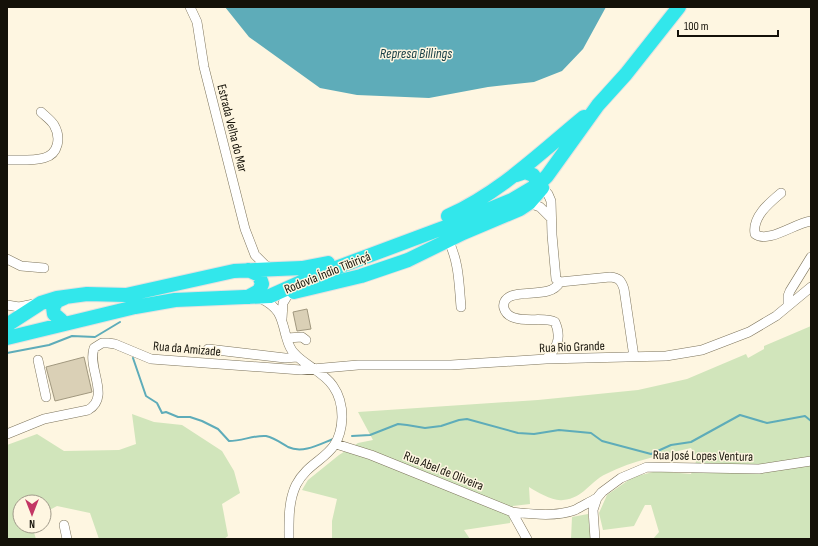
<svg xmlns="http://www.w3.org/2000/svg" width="818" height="546" font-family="'Sofia Sans Condensed',sans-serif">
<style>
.green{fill:#d1e5bb}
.water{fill:#5eacb9}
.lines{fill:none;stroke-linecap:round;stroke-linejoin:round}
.stream{stroke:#5eacb9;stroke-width:2}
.building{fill:#dad0b6;stroke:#a1987f}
.minor-casing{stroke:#7d745c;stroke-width:10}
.highway-casing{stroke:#e3e2e1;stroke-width:16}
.minor{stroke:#fff;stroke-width:9}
.highway{stroke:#32e7eb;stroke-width:14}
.labels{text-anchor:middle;stroke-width:3;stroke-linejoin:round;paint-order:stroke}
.street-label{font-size:13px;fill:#141108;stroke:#fef6e1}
.water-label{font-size:14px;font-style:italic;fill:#1b4147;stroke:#fef6e1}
</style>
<rect width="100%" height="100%" fill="#fef6e1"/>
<path class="green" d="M811,326V539H653L659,532L651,505H645L634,526L603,530L599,513L607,495L633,477L657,471L691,474L697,459L691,448C663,455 633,460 606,474C589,482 584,498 563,500C554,502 537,492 529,487L530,504L513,506L510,523L464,530L470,539H332V521L337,499L302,490L308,480L339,455L358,443L373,440L358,412L538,400L638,390L687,379L746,354L748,358L764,349V346Z
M132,414L154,422L182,425L222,451L234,471L240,493L222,504L228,536L224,539H99L90,513L57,506L44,513V502H20V526H32L36,539H7V445L37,434L64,451L119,450L136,444Z
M588,514L591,539H571L572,517Z"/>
<path class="water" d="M225,7H606L583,49L562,71L534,82L488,87L429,98L357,95L320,88L249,37Z"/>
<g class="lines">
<path class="stream" d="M7,353L49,345L72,336L95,337L120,322
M133,358L146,396L157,403L162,413L166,412L178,417H190L202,421L218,429L229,441C242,441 254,435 266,436C275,438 281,443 288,447C303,454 320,444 333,439
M352,436L370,435L398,424L407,425L425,428L441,426L459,420L467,419L518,433L534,434L559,430L591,433L602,441L651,454L671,445L691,442L740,415L767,423L805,416L811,421"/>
</g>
<path class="building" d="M307,309L311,329L297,331L293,312Z
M84,357L92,392L55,401L46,367Z"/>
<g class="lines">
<defs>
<path id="minor" d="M190,7L197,22L204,67L245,229L255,255L265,265L273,269
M7,160C19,160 33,161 44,158C59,154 61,137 54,125C51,120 45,116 41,112
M542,188L548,194L551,201L552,235L556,279L560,282L610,277C619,278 621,280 624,289L634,357
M781,193C769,203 752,217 755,234C768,244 795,223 811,221
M529,203L540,207L551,218
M448,240C459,261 459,284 461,307
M7,259L21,266L44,268
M260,298C280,308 281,316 286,336C288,342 289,348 294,353C305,366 323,371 333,386C340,396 342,405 342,417C341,459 311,456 296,485C288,502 289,521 289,539
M7,305L19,307L34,304
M788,306V296L790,291L811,257
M282,319L283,303L289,293
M287,338L302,337L306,340
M208,349L285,358L297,357
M546,359C557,348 562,338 555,322C546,317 527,322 515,318C504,315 498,302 511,296C526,290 551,298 560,282
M38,360L46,397
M7,434L44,419L88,410C111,397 87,369 94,348L102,343H108L115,344L151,359L301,370L358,365H451L546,359L666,356L702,350L749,332L776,316L811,287
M336,444L371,455L512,512L527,539
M512,512C532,514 556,517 575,510C582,506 590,502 597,498
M64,525L67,539
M595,539L593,510L597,498L602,492L621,478L647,467L759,469L811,461"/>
<path id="highway" d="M448,216C501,192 540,153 584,117
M294,292L361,276L408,260L463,233L520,209L529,203L542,188L533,175L525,172L516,175
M248,297L259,291L262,284L259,275L248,270
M61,320L54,314L53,307L57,301L66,297
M7,325L41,303L57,298L87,294L126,295L234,271L302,268L328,263
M7,338L135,307L175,300L270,296L317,275L451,225L512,200L539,184L547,176L598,105L626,74L679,7"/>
</defs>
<use href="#minor" class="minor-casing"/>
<use href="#highway" class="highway-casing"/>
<use href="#minor" class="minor"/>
<use href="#highway" class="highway"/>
</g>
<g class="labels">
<g class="street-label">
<text transform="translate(233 128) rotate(76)" y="5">Estrada Velha do Mar</text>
<text transform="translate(327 272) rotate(-22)" y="5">Rodovia Índio Tibiriçá</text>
<text transform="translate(572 346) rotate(-2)" y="5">Rua Rio Grande</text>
<text transform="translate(187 348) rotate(5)" y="5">Rua da Amizade</text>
<text transform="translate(703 455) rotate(1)" y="5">Rua José Lopes Ventura</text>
<text transform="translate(444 470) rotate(22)" y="5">Rua Abel de Oliveira</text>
</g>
<g class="water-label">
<text x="416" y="58">Represa Billings</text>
</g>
</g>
<rect width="818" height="546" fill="none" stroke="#141108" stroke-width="16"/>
<g transform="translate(32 514) rotate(180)"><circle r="19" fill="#fef6e1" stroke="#a09a8a"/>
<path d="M0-3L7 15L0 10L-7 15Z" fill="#c33664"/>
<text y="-6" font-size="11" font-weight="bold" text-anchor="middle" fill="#141108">N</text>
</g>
<path d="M678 30v6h100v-6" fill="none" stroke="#141108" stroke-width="2"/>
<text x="684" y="30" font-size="12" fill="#141108" stroke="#fef6e1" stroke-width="3" paint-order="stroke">100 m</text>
</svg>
